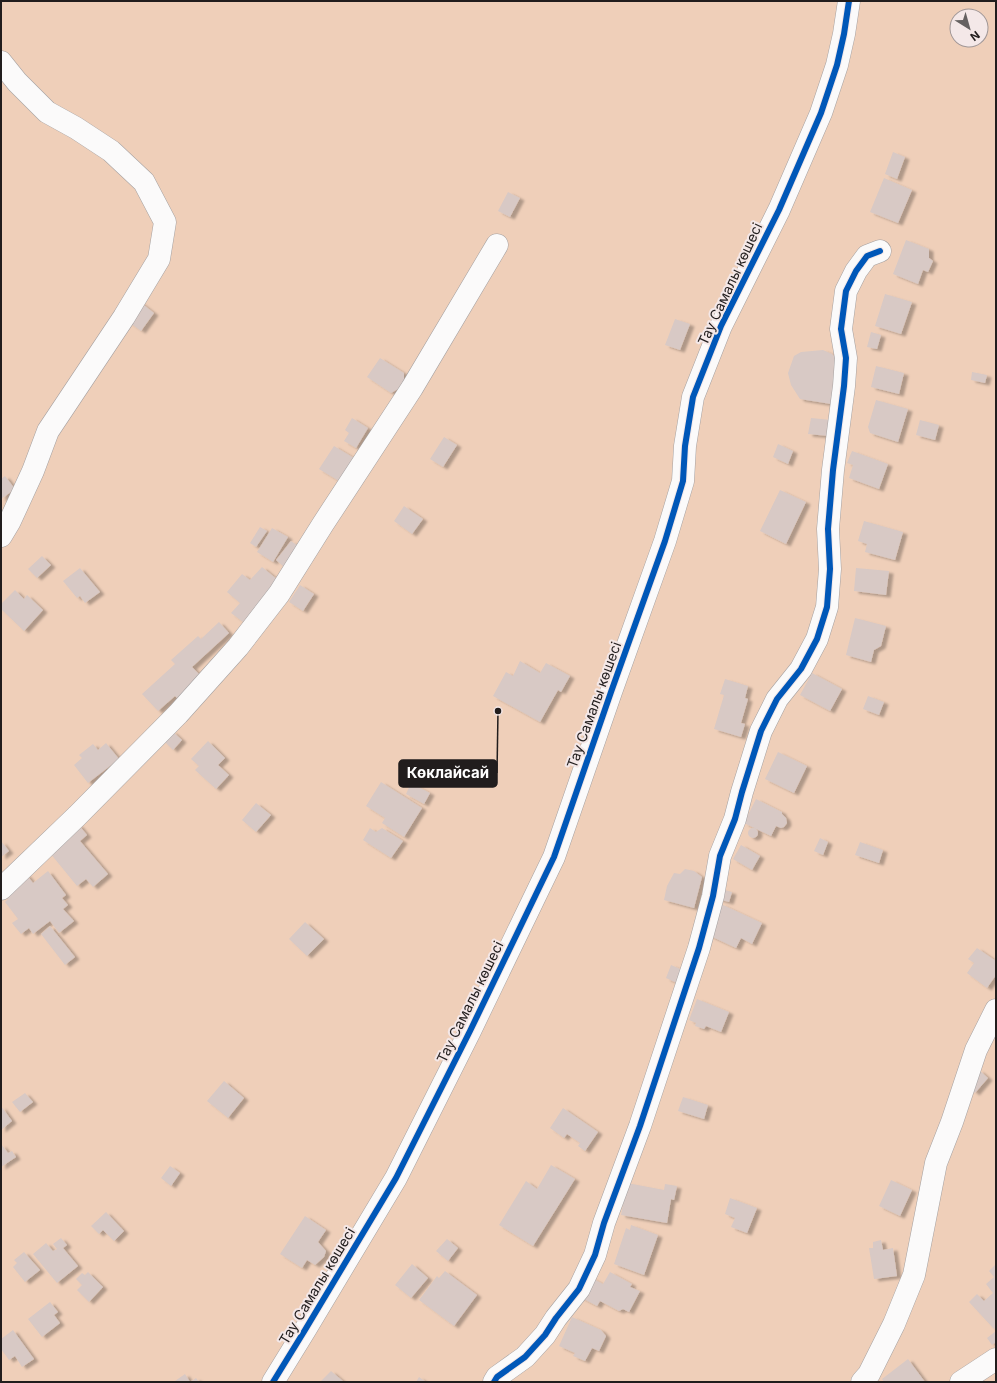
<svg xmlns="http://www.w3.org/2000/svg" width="997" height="1383" font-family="Inter,sans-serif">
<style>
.green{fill:#efcfb9;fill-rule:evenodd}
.building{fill:#d8c9c5;filter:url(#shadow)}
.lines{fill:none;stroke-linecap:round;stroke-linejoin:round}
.minor-casing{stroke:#a5a1a1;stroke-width:23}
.minor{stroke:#fbfafa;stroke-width:22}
.cycleway-casing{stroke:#f4e8e8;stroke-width:8}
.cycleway{stroke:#0057b8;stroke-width:6}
.labels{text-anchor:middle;stroke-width:4;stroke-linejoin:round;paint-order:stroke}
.street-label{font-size:14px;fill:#211d1d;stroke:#f4e8e8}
.leader{fill:none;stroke:#211d1d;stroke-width:1.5}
.callout-dot{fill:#211d1d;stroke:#f4e8e8;stroke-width:1.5}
.callout{fill:#211d1d;stroke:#211d1d;stroke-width:1.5}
.callout-label{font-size:15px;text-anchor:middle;font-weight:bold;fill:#fff}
</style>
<defs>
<filter id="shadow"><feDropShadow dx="4.5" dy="2.5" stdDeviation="1" flood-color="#0004"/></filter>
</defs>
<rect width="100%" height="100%" fill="#e3dede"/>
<path class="green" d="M1,1H996V1382H1ZM957,16H981V40H957Z"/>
<path class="building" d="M893,152L905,157L897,179L885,174Z
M884,178L912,190L898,223L870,212Z
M508,192L520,198L510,217L498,211Z
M906,240L929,249V258L933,261L928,272L923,270L918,284L893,274Z
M885,294L912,302L901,334L875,326Z
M140,302L154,313L141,331L126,320Z
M675,319L690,324L680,350L665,345Z
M871,332L881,335L877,349L867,347Z
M823,350L832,354L839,362L831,404L800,399L791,385L788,373L794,356L801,352Z
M380,358L404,373V381L398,389L391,393L367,377Z
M876,366L904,373L899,394L871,387Z
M972,372L987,375L985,383L971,380Z
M876,400L908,409L898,442L870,433L868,427Z
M352,418L368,428L356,448L344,441L349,433L345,430Z
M811,418L831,420L829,436L808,434Z
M920,420L939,425L935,440L916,435Z
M444,437L457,445L443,467L430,459Z
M778,444L793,451L788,464L773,457Z
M334,446L354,458L339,481L319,469Z
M852,451L888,464L879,489L849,478L853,465L847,463Z
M5,476L15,489L1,499V479Z
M780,490L806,502L786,544L760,531Z
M404,506L423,519L412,534L394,521Z
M864,521L903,532L895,560L865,552L867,544L858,541Z
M260,527L267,531L256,547L250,543Z
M272,528L288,537L273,562L257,552Z
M291,541L300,547L284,567L276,560Z
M42,556L51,565L37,578L28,569Z
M262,567L278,580L243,622L231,613L240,603L227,592L242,574L250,580Z
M80,568L100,592L85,603L80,596L77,598L63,581Z
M856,568L889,571L886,595L854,591Z
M300,585L314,594L303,611L289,602Z
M15,590L24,599L27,595L43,610L24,631L1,609V604Z
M855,618L886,626L881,646L874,650L871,662L846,655Z
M219,622L229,633L192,667L202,677L178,699L175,696L158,711L142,694L175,664L171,660L198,636L201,639Z
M520,661L540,673L546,663L570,676L561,692L558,690L540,722L493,696L506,672L513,676Z
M812,673L842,689L830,711L800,695Z
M725,679L748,686L745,698L748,699L741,723L745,724L741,737L714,729L724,695L720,694Z
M868,696L884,702L879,715L863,709Z
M172,731L182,740L173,750L164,741Z
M208,741L225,758L218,765L229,775L216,789L195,770L199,766L191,759Z
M106,743L119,759L88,783L74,765L82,758L79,755L93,744L98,750Z
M778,752L807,766L794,793L765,779Z
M381,782L422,808L404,837L382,823L385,818L366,806Z
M411,783L430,793L424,804L406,794Z
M756,799L782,812V814L786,818L787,823L784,827L781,828L776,826L771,836L744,823Z
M256,803L271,815L256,832L242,820Z
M78,824L87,835L80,841L108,874L93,887L86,879L77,886L50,853Z
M370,828L376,832L382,828L403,841L391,858L363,840Z
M748 833a5 5 0 1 1 10 0a5 5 0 1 1-10 0Z
M820,838L828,842L823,855L814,851Z
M1,841L9,851L1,857Z
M860,842L883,850L879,863L855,855Z
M741,845L760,856L752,870L733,859Z
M685,869L694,871L702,877L694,908L664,900L667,886L674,873L680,874Z
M48,871L66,895L62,898L68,905L63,909L74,921L59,933L50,921L33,934L29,928L21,934L12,923L18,919L5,902L8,899L2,893L26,874L33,883Z
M721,889L732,892L729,902L718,899Z
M721,904L762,923L752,944L741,938L736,948L706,934Z
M305,922L324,939L307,956L289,939Z
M50,926L75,957L65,965L41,934Z
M977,948L996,961V975L987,988L967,973L974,963L968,959Z
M671,965L685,971L679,984L666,978Z
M697,999L729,1012L721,1032L706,1026L704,1029L695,1026L696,1023L689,1020Z
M979,1070L988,1078L975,1093L966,1084Z
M224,1081L244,1098L228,1118L207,1101Z
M25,1093L33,1102L20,1112L12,1102Z
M683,1097L708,1105L704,1119L678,1111Z
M1,1106L12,1121L1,1130Z
M563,1108L598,1132L585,1151L578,1146L580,1143L567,1134L564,1138L550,1128Z
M1,1144L8,1153L12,1151L16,1157L1,1167Z
M551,1165L575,1179L533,1246L499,1225L526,1181L537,1189Z
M170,1166L180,1173L171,1186L161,1178Z
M891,1180L912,1190L900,1216L879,1206Z
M627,1183L664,1190L665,1184L677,1186L674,1200L671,1199L667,1223L621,1215Z
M730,1198L757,1208L747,1233L731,1227L735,1218L725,1214Z
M106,1212L124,1231L114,1241L103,1230L99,1234L91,1226Z
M305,1216L326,1230L318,1242L326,1251L324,1257L315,1265L307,1260L302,1268L280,1254Z
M631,1225L658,1235L644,1275L614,1264L626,1228L630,1230Z
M61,1238L67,1245L63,1248L78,1266L57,1283L33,1254L46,1243L53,1251L57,1249L53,1244Z
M447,1239L458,1248L448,1261L436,1251Z
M881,1240L883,1250L893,1248L897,1276L874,1279L869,1248H873V1242Z
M24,1252L40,1270L25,1282L13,1267L17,1263L14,1260Z
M412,1264L428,1278L411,1298L395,1285Z
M996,1264V1327L994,1329L969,1302L977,1294L984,1301L993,1293L986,1284L994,1277L989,1271Z
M445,1271L477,1295L454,1326L419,1300L437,1276L439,1278Z
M88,1272L103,1287L89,1302L77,1290L82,1285L76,1279L82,1273L85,1275Z
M610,1272L632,1284L630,1287L640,1291L629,1312L623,1309L619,1311L600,1301L597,1306L578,1296L588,1276L603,1284Z
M50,1302L58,1312L54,1315L60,1323L42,1337L28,1319Z
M572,1317L601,1330L606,1336L599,1351L592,1348L585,1361L573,1356L575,1353L559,1346Z
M13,1330L34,1359L22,1367L15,1356L9,1360L1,1349V1339Z
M996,1331V1342L992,1345L987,1338Z
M908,1359L925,1382H884L882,1379Z
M331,1371L344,1382H320Z
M185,1374L190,1382L196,1378L199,1382H176L175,1381Z
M419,1377L426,1382H416Z"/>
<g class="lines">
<defs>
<path id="minor" d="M1,62L17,82L47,112L76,128L111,151L144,182L165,222L159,259L124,317L48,431L33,471L10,521L1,536
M1,889L77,816L178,714L238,647L279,594L323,524L412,388L497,245
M273,1382L305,1330L396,1178L470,1031L554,857L611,692L665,541L683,481L685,446L693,397L721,326L779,210L821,113L837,65L844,34L849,1
M494,1382L497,1377L525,1357L545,1335L556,1318L579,1289L595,1255L604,1223L640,1126L699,948L713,896L720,856L735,819L742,792L761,731L777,699L801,669L817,639L827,607L830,569L828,529L833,470L844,386L846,358L841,329L846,291L856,271L867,256L880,251
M862,1382L869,1374L894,1324L914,1275L936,1163L952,1122L976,1050L996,1010
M961,1382L996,1359"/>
</defs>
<use href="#minor" class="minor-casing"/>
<use href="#minor" class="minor"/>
<defs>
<path id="cycleway" d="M273,1382L305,1330L396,1178L470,1031L554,857L611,692L665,541L683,481L685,446L693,397L721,326L779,210L821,113L837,65L844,34L849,1
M494,1382L497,1377L525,1357L545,1335L556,1318L579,1289L595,1255L604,1223L640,1126L699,948L713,896L720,856L735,819L742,792L761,731L777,699L801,669L817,639L827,607L830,569L828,529L833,470L844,386L846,358L841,329L846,291L856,271L867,256L880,251"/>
</defs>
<use href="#cycleway" class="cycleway-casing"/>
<use href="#cycleway" class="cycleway"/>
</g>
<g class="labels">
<g class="street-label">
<text transform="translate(730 284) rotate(-65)" y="5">Тау Самалы көшесі</text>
<text transform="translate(594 705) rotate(-70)" y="5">Тау Самалы көшесі</text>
<text transform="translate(470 1002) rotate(-64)" y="5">Тау Самалы көшесі</text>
<text transform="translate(317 1286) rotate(-59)" y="5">Тау Самалы көшесі</text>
</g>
</g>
<path class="leader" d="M498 711L497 773"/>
<circle class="callout-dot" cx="498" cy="711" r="4"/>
<rect class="callout" x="399" y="760" width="98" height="27" rx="4"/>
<g class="callout-label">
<text x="448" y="778">Көклайсай</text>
</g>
<rect width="997" height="1383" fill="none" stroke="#211d1d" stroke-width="4"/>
<g transform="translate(969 28) rotate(143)"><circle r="19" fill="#f4e8e8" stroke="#a09797"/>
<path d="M0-3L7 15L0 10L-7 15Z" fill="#656161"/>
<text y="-6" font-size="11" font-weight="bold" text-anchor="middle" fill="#211d1d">N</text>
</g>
</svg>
